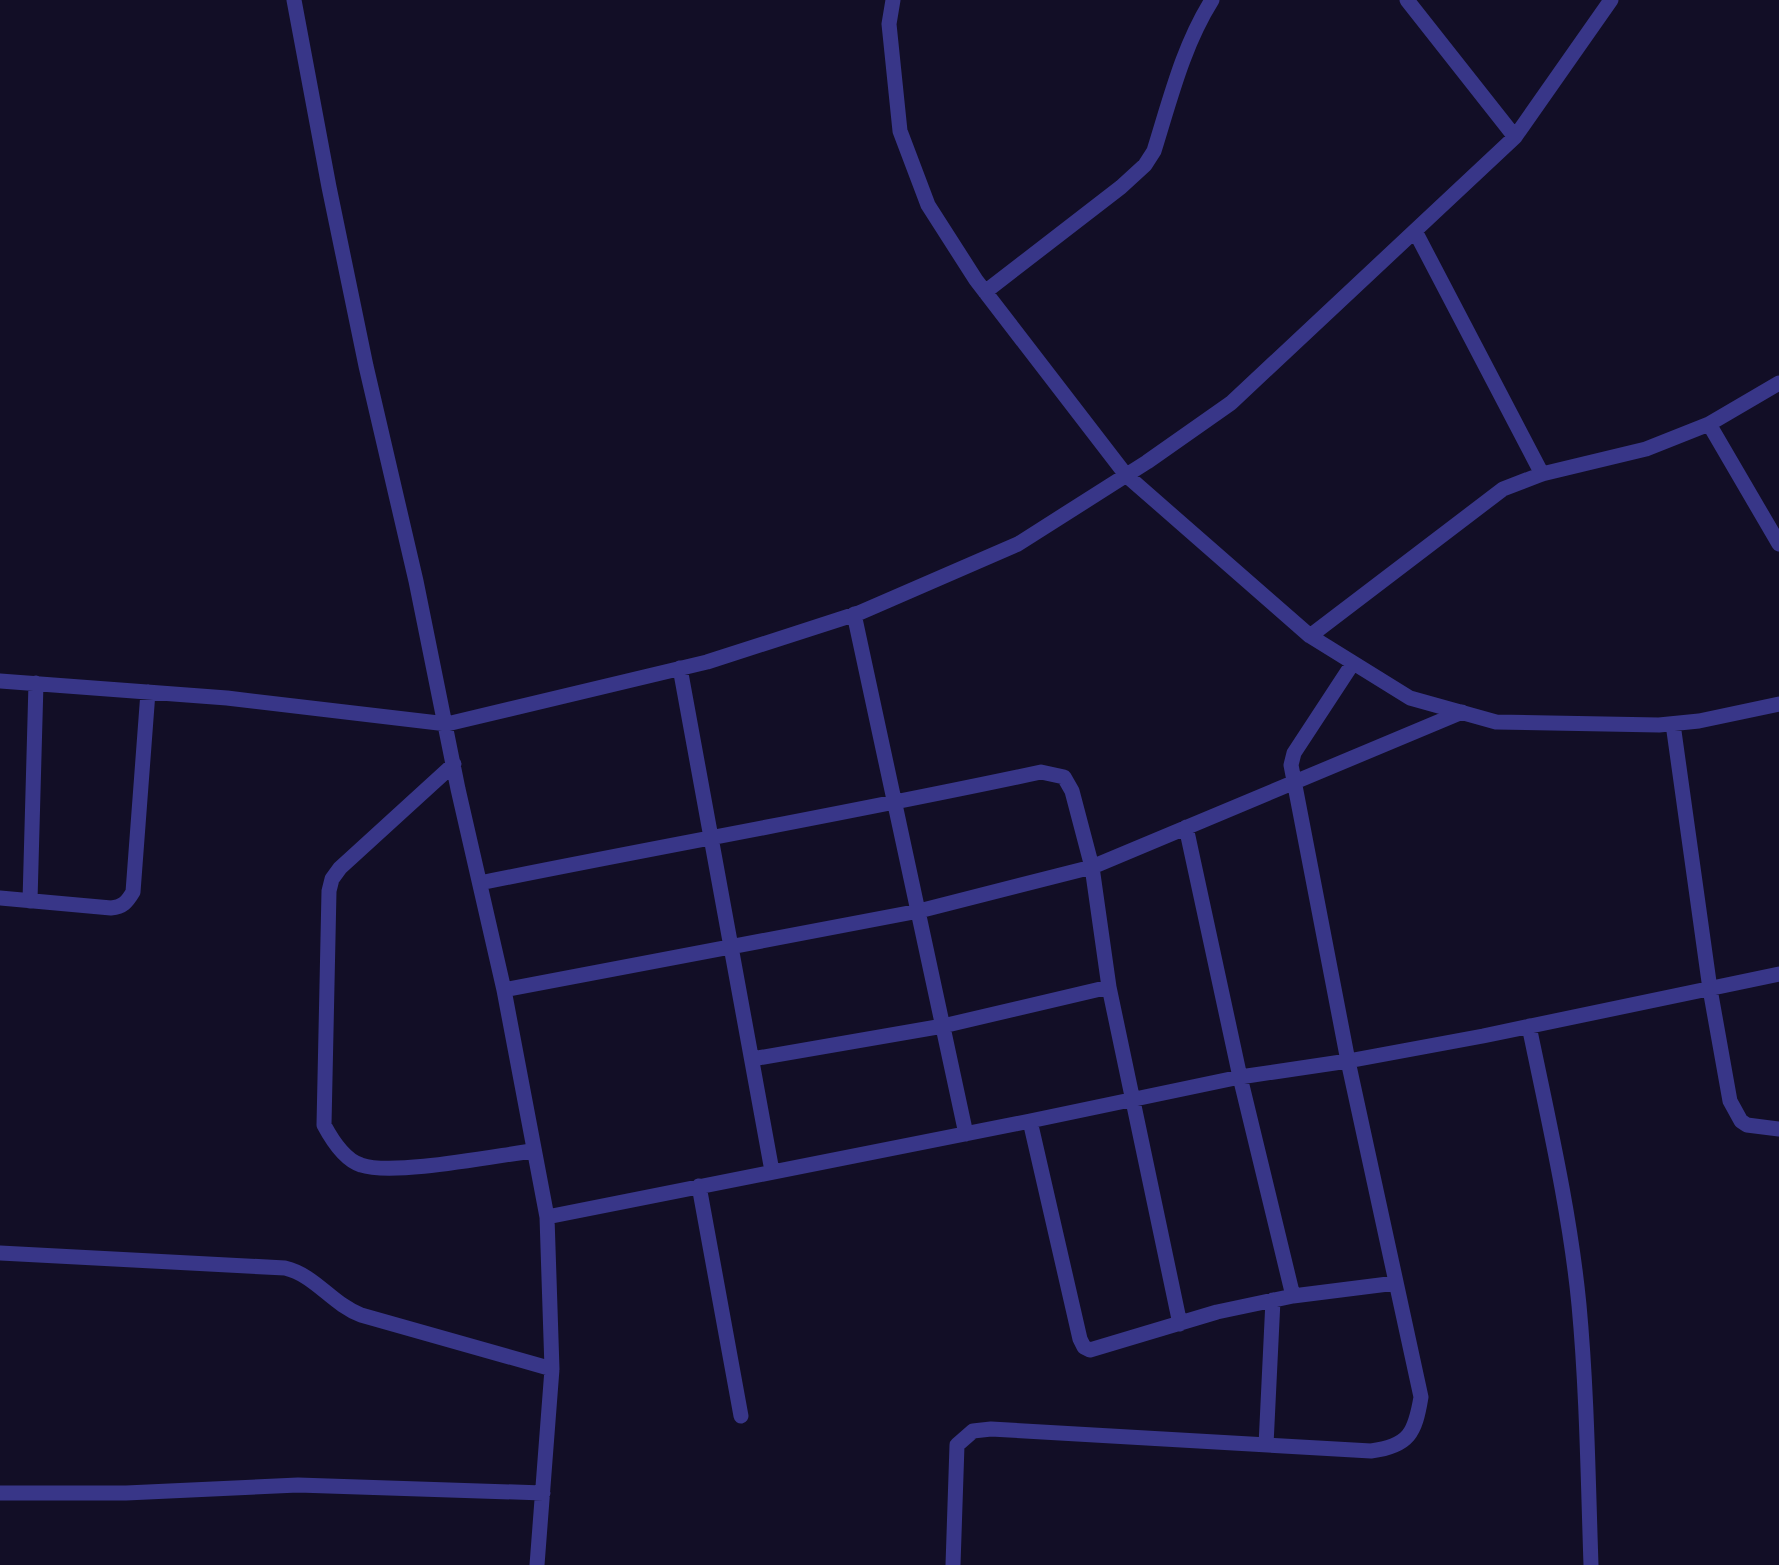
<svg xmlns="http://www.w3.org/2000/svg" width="1779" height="1565" font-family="'Space Grotesk',sans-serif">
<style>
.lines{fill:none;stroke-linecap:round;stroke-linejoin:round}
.minor{stroke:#383688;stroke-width:15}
</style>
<rect width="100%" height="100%" fill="#120e26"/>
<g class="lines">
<path class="minor" d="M294,0L329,187L366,366L416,581L458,789L504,990L547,1217L552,1369L537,1565
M893,0L889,24L900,131L928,205L976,280L1126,475L1310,636L1410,698L1496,722L1659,725L1699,721L1779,704
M1407,0L1515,137
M1416,233L1542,474
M985,292L1121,187L1145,165L1154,151C1170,100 1183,46 1212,0
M1709,424L1779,544
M854,614L966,1134
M1310,636L1503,489L1542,474L1646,449L1709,424L1779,383
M680,668L772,1171
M0,681L227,698L447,724L707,662L859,613L1018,544L1147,462L1231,403L1515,137L1611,0
M1673,724L1710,989L1730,1101L1741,1121L1747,1125L1779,1129
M454,764L340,868L332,879L329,891L324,1125C332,1140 345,1160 361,1165C393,1176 494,1156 532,1151
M1186,827L1240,1077L1293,1296
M480,883C667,845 855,812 1041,772L1064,777L1072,791L1092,867L1109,987L1180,1324
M0,898L111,908C123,907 127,902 133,892L148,692
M30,901L36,683
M504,990L919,911L1092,867L1462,712
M1529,1026C1548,1118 1570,1212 1579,1305C1587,1391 1588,1478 1591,1565
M752,1059L943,1026L1109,987
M1030,1121L1080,1339L1084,1347L1090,1350L1217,1312L1293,1296L1396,1283
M699,1186L741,1416
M547,1217L1030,1121L1240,1077L1348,1061L1483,1036L1779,974
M0,1253L285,1268C315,1275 332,1304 361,1315L552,1369
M1266,1445L1273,1300
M0,1493H126L298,1485L543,1493
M953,1565L957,1445L973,1431L991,1429L1371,1451C1409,1446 1415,1433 1421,1397L1348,1061L1291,765L1294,753L1353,663"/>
</g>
</svg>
